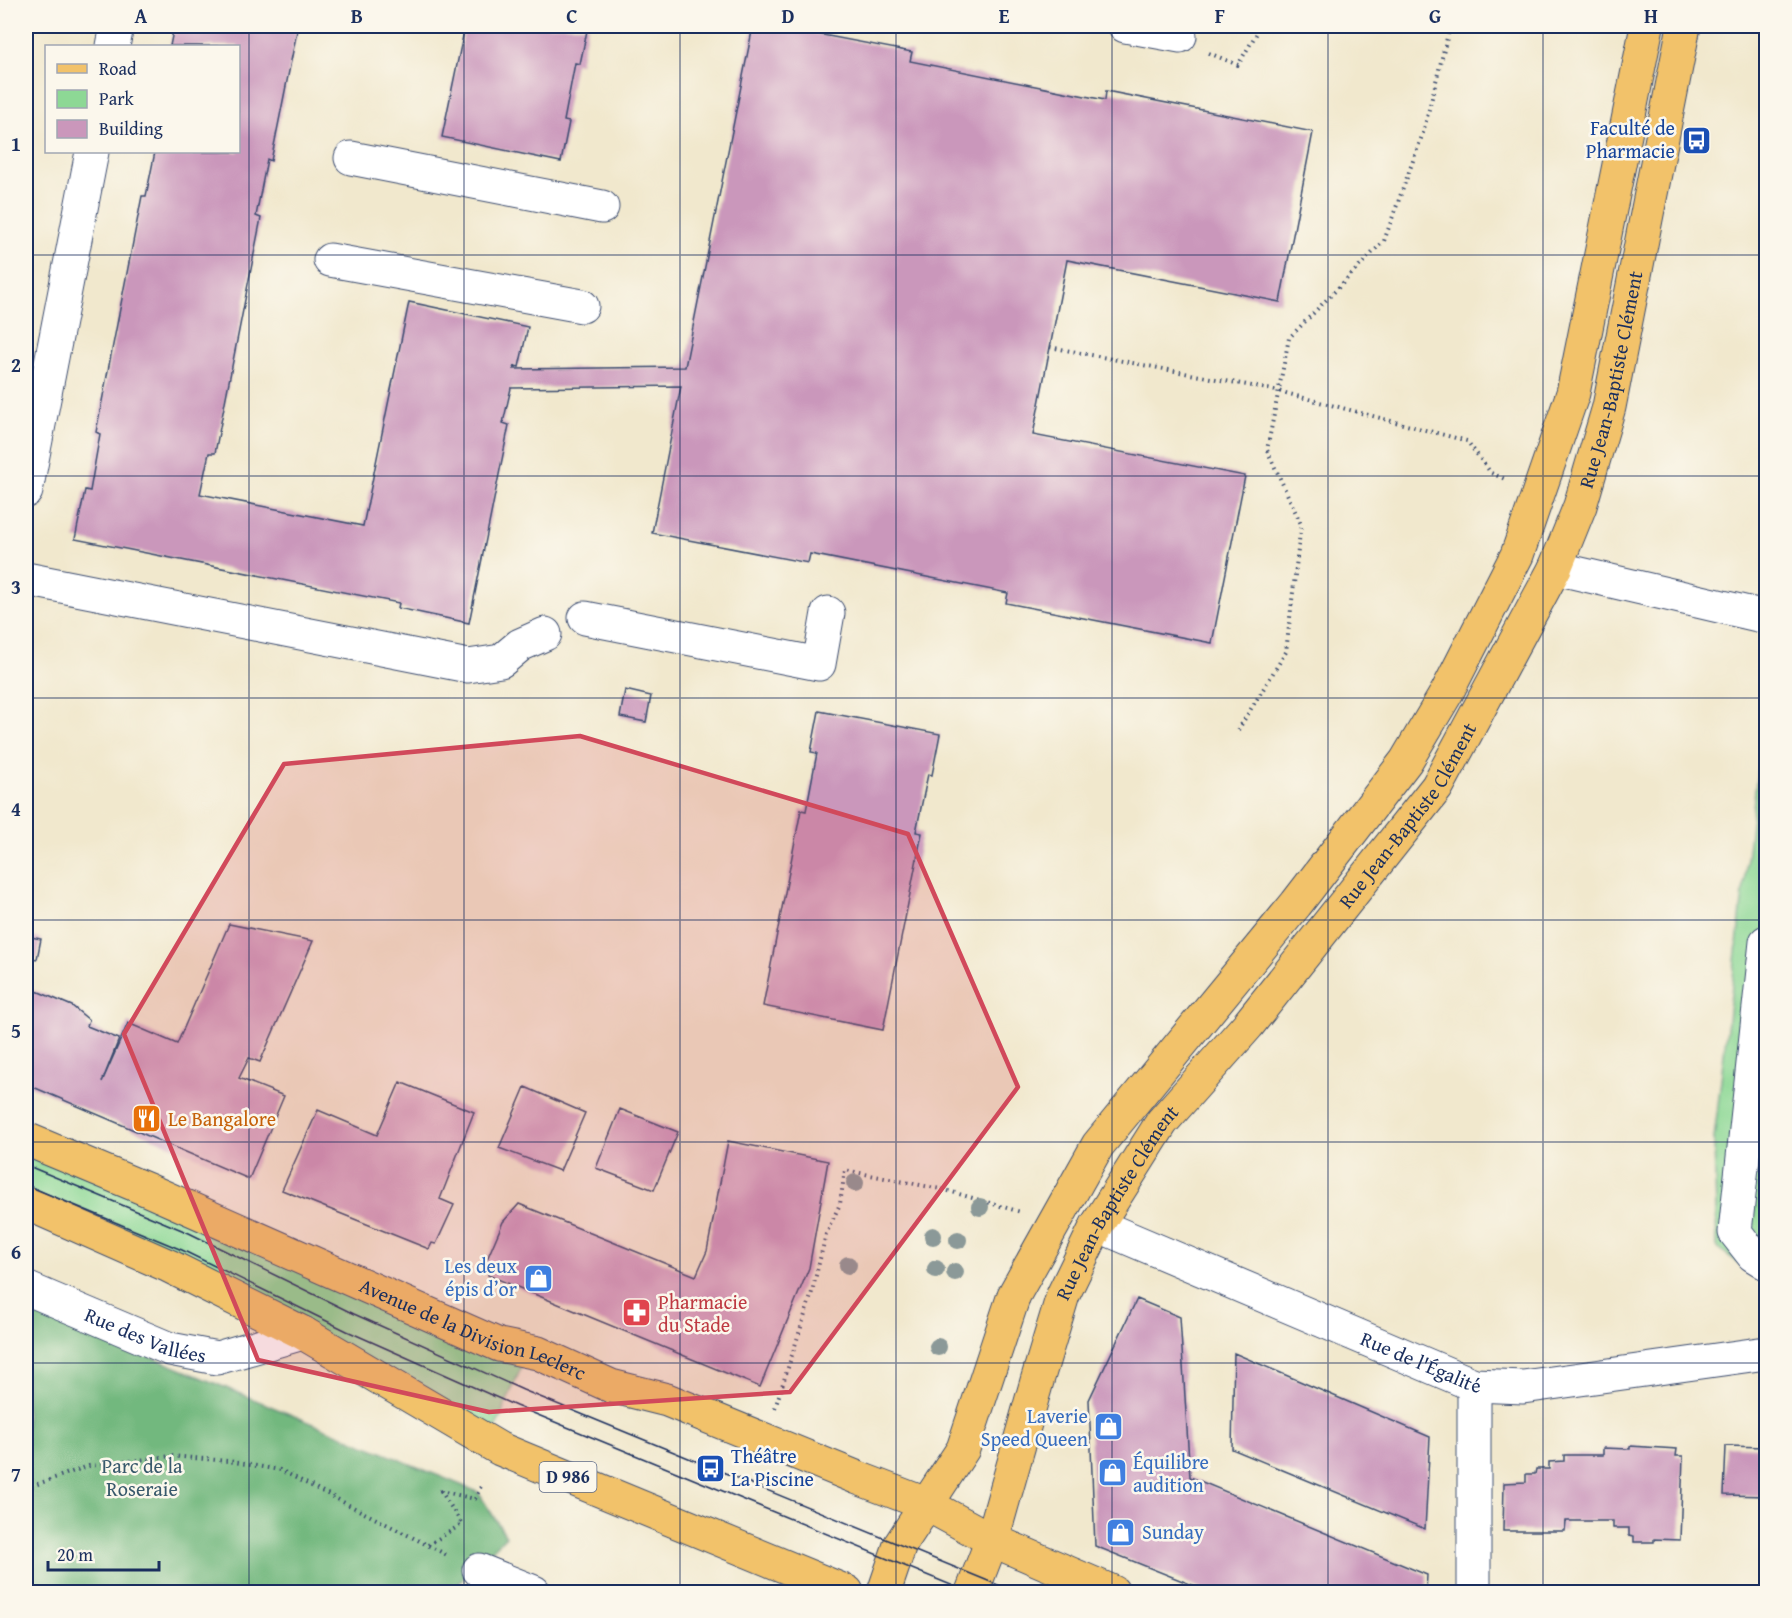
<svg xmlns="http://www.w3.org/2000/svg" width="1792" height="1618" font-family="'Gentium Book Plus',serif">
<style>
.green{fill:#8dd895;stroke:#54847a;stroke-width:1.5}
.forest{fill:#72b87e;stroke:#46746e;stroke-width:1.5}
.building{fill:#ca97bb}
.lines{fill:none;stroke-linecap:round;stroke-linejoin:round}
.minor-casing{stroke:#3b4b6f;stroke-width:35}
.major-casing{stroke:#3b4b6f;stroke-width:35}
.path{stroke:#3b4b6f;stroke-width:4;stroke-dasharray:1.5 4.5;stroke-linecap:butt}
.minor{stroke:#fff;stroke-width:33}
.major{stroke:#f2c26a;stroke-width:33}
.tram{stroke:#1b2f5e;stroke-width:1.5}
.tree{fill:#8b9998}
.marked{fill:#d1495b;fill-opacity:0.2;stroke:#d1495b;stroke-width:4.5;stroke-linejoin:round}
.grid{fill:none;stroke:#1b2f5e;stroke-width:1.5;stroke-opacity:0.55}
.labels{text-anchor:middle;stroke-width:5;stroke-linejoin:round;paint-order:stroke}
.shield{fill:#fbf7ec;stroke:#5e6b89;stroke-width:1.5}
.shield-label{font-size:18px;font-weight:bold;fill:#1b2f5e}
.transit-label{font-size:20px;fill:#164399;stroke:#fbf7ec;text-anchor:end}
.street-label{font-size:20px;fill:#1b2f5e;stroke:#fbf7ec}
.food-label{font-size:20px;fill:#c56008;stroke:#fbf7ec;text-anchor:start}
.shop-label{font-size:20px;fill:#366cbe;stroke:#fbf7ec;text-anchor:end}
.health-label{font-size:20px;fill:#be3a42;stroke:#fbf7ec;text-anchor:start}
.park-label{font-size:20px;fill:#38596c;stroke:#fbf7ec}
.neatline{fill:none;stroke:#1b2f5e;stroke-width:2}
.grid-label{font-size:20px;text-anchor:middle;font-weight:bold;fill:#1b2f5e}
</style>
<rect width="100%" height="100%" fill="#fbf7ec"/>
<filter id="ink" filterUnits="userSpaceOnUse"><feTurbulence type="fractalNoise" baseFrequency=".0167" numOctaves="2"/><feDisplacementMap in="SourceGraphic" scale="12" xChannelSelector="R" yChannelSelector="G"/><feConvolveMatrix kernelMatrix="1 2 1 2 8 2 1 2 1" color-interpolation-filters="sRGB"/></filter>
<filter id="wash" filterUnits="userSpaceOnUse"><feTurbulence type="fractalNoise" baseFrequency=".008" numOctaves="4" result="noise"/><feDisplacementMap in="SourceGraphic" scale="24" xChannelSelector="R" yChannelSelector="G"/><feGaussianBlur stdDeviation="1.35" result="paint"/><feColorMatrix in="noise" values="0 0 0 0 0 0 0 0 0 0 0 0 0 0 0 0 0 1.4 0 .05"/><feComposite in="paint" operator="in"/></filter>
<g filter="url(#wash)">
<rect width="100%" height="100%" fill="#f1e8cd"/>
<path class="green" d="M1764,715H1766V1283L1717,1247L1714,1139Z
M26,1147L526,1356L495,1429L26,1194Z"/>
<path class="forest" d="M26,1305L478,1492L506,1536L450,1592H26Z"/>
<g id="blocks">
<path class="building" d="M174,26H298L271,161L267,159L256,216L261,218L215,453H209L200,494L363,526L409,302L528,327L519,367L515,366L514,369L685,367L753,26H776L912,52L910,61L1105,100L1106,91L1313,132L1280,302L1067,260L1033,435L1245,476L1212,643L1006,603L1008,593L810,554L808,563L652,533L681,386L511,388L503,423L509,425L469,623L398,608L399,603L75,539L85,490L90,491L100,434L96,432L142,196H146L155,152H238V46H170Z
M465,26H588L580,64L575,63L564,121L569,122L561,162L442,137Z
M625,690L651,696L646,722L620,717Z
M819,711L940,734L932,775L928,774L916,832L922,833L883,1030L763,1006L801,810L806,811L817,753L811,752Z
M229,924L313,941L260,1062L249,1058L239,1078L284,1096L249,1179L26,1084V989L39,992L72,1006L89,1020L87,1026L119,1039L102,1082L128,1023L177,1044Z
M26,936L41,939L37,959L26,957Z
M400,1082L474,1112L440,1199L454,1205L436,1244L432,1243L429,1249L282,1190L318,1110L377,1135Z
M525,1087L585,1113L560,1171L499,1148Z
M620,1109L678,1132L654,1190L596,1168Z
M728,1141L828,1161L809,1268L760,1387L488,1275L491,1266L485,1264L503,1222L519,1204L696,1276L707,1251Z
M1137,1299L1180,1317L1190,1477L1427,1575L1426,1592H1210L1095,1546L1089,1400Z
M1234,1353L1430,1437L1425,1529L1232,1449Z
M1630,1446L1677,1449L1676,1456H1683L1680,1540L1654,1539V1542H1634V1536L1629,1535V1528H1613V1521H1566L1565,1531H1503L1504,1483L1526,1482V1474H1535L1536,1469H1549V1462L1564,1461V1455H1603V1448L1630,1449Z
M1726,1446L1766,1447V1496L1724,1495Z"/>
</g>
</g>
<g filter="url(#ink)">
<use href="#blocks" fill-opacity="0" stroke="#3b4b6f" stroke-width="1.5"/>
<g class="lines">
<defs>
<g id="minor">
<path d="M1125,26L1180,36"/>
<path d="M113,46L117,26"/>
<path d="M351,158L602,207"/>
<path d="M330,260L582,306"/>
<path d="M26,491L92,152"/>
<path d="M1555,568L1766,617"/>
<path d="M26,579L468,666L501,661L520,645L545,634"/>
<path d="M585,618L819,664L828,613"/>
<path d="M1766,942L1735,1232L1753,1255L1766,1263"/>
<path id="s1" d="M1097,1225L1474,1385L1523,1387L1766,1353"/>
<path id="s2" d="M26,1288L170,1349L217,1358L303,1333"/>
<path d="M1474,1385V1592"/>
<path d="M479,1570L534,1592"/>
</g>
<g id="major">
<path id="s3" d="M26,1139L148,1190L499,1345L538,1353L611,1386L667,1400L858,1478L926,1504L992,1540L1113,1592"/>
<path d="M26,1203L169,1266L303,1333L500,1449L847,1592"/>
<path d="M884,1592L900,1545L963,1449L1014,1295L1098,1145L1296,904L1406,761L1447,692L1517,555L1573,393L1647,26"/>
<path id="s4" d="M972,1592L992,1540L1037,1381L1063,1295L1097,1225L1162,1122L1248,1025L1437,787L1555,568L1580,506L1609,407L1684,26"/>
</g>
</defs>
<use href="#minor" class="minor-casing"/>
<use href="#major" class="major-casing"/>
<path class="path" d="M1209,53L1238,65L1261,26
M1050,347L1278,391L1467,441L1491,473L1507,480
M1238,730L1286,652L1301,524L1267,450L1289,338L1384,241L1423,133L1450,26
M775,1408L811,1296L826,1234L840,1204L845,1170L945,1190L1021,1212
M26,1488L89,1466L171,1456L228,1461L280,1470L449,1556
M428,1545L462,1524L441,1491L475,1499L482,1484"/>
<use href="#minor" class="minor"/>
<use href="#major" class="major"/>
<path class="tram" d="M26,1165L189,1233L354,1314L523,1390L1015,1592
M26,1185L182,1250L347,1331L516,1406L968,1592"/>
</g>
<g class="tree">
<circle cx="855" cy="1183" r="9"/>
<circle cx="980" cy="1207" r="9"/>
<circle cx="933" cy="1236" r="9"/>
<circle cx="958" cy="1240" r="9"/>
<circle cx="848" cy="1265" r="9"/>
<circle cx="936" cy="1269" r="9"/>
<circle cx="955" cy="1272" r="9"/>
<circle cx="938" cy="1347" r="9"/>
</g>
</g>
<path class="marked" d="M580,736L908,834L1018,1087L790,1392L489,1412L258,1360L124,1034L284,764Z"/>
<path class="grid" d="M249,26V1592M464,26V1592M680,26V1592M896,26V1592M1112,26V1592M1328,26V1592M1543,26V1592M26,255H1766M26,476H1766M26,698H1766M26,920H1766M26,1142H1766M26,1363H1766"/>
<defs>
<symbol id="bus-square" viewBox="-11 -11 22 22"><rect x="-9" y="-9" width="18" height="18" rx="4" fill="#1a4fb4" stroke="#fbf7ec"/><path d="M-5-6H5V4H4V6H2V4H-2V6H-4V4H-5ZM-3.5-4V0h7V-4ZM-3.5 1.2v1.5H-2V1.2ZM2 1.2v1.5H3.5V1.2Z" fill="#fff"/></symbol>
<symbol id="restaurant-square" viewBox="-11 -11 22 22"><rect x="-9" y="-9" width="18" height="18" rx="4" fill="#e8710a" stroke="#fbf7ec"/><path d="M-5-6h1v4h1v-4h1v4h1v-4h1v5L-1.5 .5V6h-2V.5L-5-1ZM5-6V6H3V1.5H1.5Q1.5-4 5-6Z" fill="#fff"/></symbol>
<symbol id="shop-square" viewBox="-11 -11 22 22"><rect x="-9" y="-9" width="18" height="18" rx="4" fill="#3f7fe0" stroke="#fbf7ec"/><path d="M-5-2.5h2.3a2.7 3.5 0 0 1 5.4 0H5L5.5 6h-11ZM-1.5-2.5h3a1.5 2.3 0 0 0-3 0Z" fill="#fff"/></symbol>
<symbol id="pharmacy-square" viewBox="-11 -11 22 22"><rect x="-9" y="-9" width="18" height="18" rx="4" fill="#e0444e" stroke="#fbf7ec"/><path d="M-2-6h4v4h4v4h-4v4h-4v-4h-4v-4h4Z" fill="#fff"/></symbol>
</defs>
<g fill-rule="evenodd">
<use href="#bus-square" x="1680" y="124" width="33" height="33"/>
<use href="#restaurant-square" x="130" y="1102" width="33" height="33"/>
<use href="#shop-square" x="522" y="1262" width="33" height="33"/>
<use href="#pharmacy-square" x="620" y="1296" width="33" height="33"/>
<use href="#shop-square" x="1092" y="1410" width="33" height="33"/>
<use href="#bus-square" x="694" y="1452" width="33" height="33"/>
<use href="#shop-square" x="1096" y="1456" width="33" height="33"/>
<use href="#shop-square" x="1104" y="1516" width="33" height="33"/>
</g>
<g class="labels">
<rect class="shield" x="539.5" y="1462" width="57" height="30" rx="4.5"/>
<g class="shield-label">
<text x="568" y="1483">D 986</text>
</g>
<g class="transit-label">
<text x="1675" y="135">Faculté de<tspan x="1675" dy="23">Pharmacie</tspan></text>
<text x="731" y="1463" text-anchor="start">Théâtre<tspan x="731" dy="23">La Piscine</tspan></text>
</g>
<g class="street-label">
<text dy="7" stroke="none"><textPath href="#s4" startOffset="1390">Rue Jean-Baptiste Clément</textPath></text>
<text dy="7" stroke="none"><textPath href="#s4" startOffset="904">Rue Jean-Baptiste Clément</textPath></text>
<text dy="7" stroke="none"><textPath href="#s4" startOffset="418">Rue Jean-Baptiste Clément</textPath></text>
<text dy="7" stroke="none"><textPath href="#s3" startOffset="486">Avenue de la Division Leclerc</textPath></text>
<text dy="7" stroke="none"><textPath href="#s2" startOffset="129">Rue des Vallées</textPath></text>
<text dy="7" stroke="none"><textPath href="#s1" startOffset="352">Rue de l'Égalité</textPath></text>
</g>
<g class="food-label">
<text x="168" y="1126">Le Bangalore</text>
</g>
<g class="shop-label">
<text x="517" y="1273">Les deux<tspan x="517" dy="23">épis d’or</tspan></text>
<text x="1088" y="1423">Laverie<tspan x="1088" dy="23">Speed Queen</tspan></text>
<text x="1133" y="1469" text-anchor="start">Équilibre<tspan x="1133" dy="23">audition</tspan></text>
<text x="1142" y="1539" text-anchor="start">Sunday</text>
</g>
<g class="health-label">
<text x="658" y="1309">Pharmacie<tspan x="658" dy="23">du Stade</tspan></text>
</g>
<g class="park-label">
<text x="142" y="1473">Parc de la<tspan x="142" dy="23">Roseraie</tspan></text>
</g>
</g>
<rect width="1792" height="1618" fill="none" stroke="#fbf7ec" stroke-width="66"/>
<rect x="45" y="45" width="195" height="108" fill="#fbf7ec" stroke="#a1a7b3" stroke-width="1.5"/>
<rect x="57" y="64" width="30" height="9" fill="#f2c26a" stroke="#a1a7b3" stroke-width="1.5"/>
<text x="99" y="75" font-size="18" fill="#1b2f5e">Road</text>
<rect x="57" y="90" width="30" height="18" fill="#8dd895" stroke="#a1a7b3" stroke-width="1.5"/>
<text x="99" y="105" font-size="18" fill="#1b2f5e">Park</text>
<rect x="57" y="120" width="30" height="18" fill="#ca97bb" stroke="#a1a7b3" stroke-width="1.5"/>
<text x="99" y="135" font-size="18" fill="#1b2f5e">Building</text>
<path d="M48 1561v9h111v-9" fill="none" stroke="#1b2f5e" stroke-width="3"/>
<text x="57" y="1561" font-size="18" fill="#1b2f5e" stroke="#fbf7ec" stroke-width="4.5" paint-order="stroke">20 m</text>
<rect x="33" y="33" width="1726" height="1552" class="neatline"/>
<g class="grid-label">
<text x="141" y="23">A</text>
<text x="357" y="23">B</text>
<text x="572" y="23">C</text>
<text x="788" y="23">D</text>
<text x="1004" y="23">E</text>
<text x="1220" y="23">F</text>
<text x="1435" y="23">G</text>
<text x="1651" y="23">H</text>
<text x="16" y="151">1</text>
<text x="16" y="372">2</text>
<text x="16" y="594">3</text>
<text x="16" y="816">4</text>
<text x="16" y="1038">5</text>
<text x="16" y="1259">6</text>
<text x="16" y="1481">7</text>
</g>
</svg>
